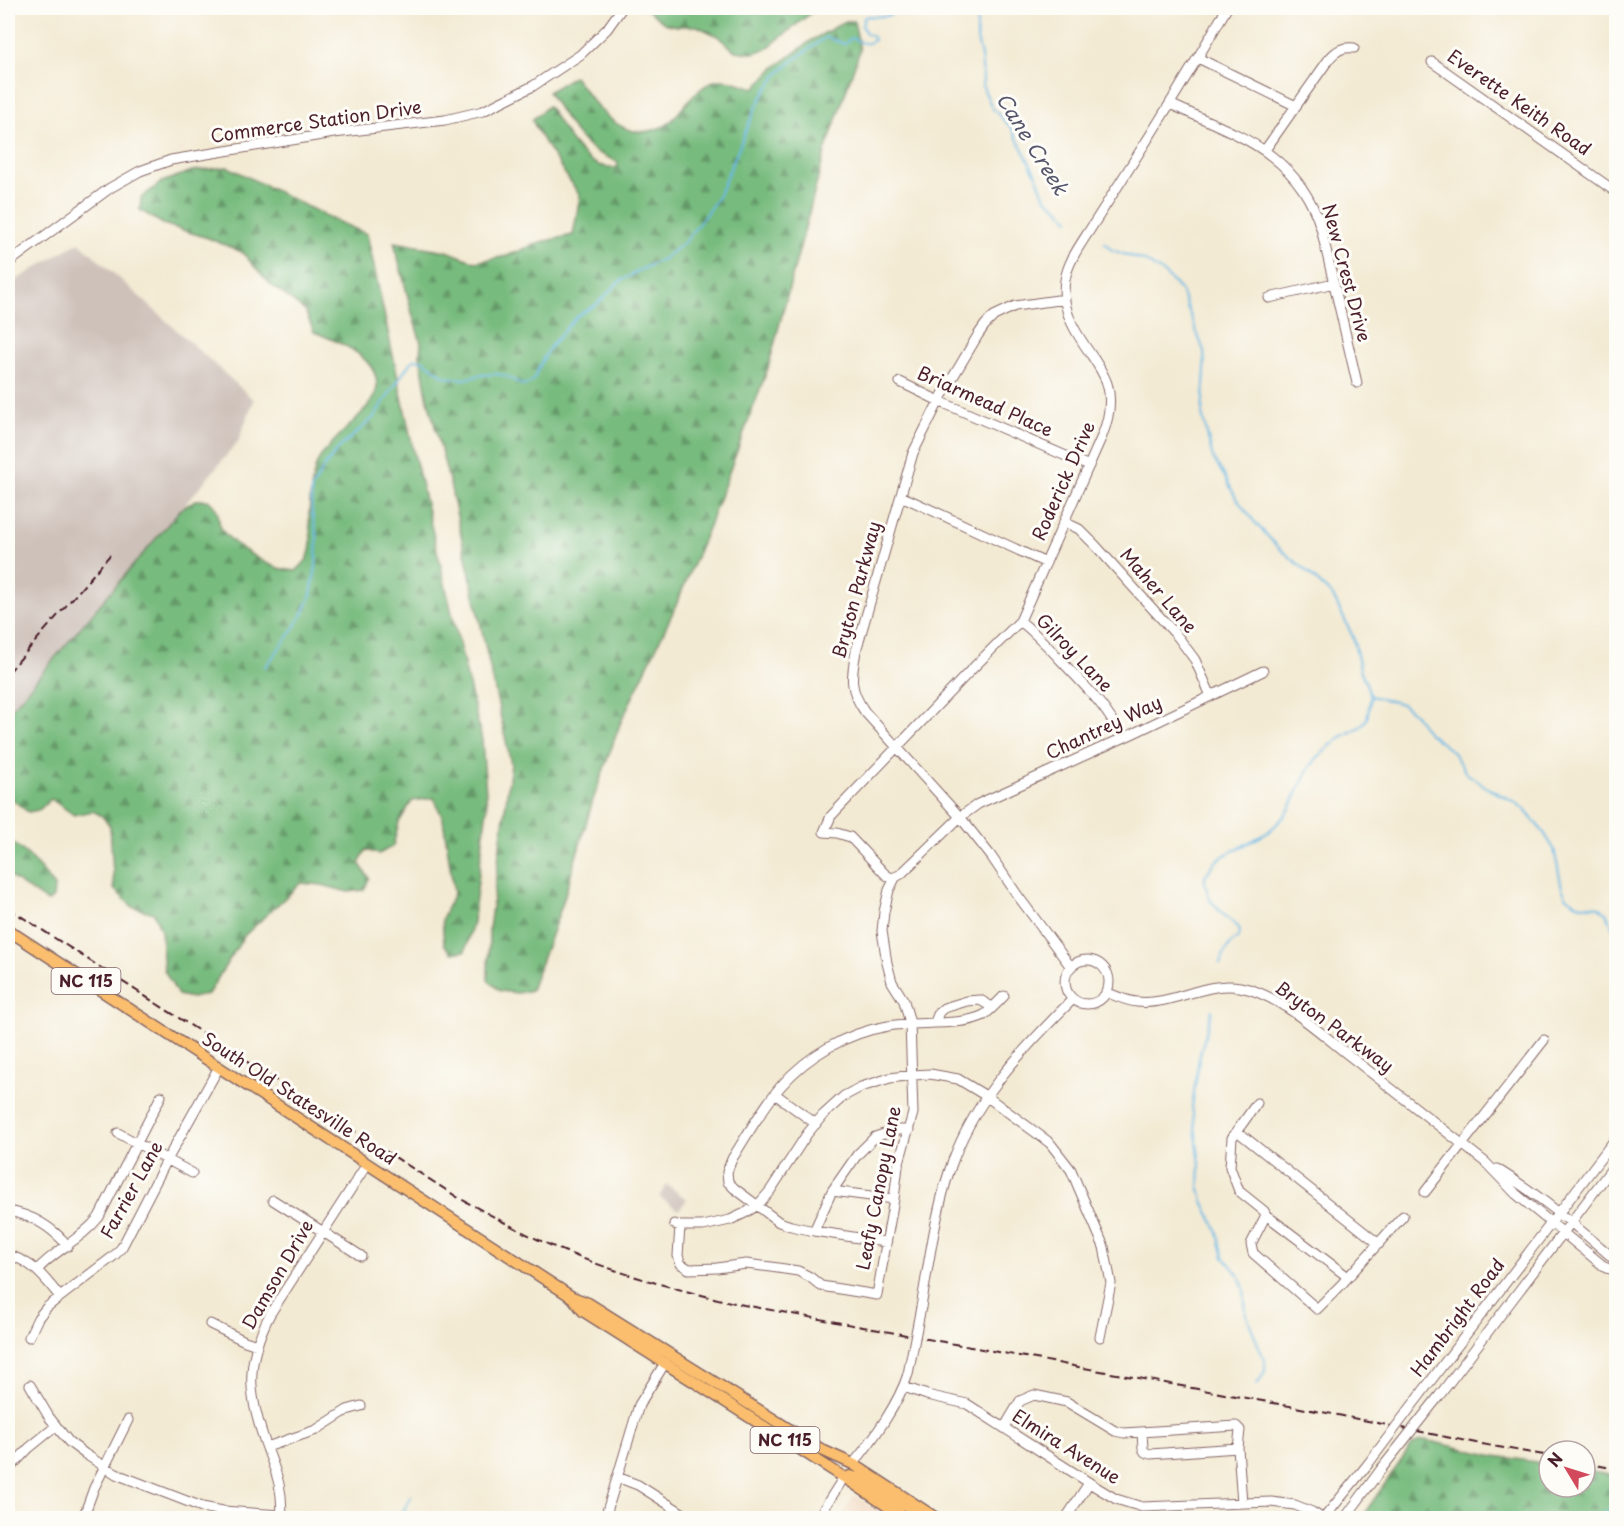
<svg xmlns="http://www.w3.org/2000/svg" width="1624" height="1526" font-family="'Playpen Sans',sans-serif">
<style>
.built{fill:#f1d5bd}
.industrial{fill:#cec1ba}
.forest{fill:url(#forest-firs);stroke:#606d54;stroke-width:1.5}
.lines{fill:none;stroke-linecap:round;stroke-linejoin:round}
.stream{stroke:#6ab9e5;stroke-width:2}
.minor-casing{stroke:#856666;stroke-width:11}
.major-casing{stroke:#856666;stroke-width:13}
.minor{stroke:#fff;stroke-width:9}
.major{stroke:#fbbe6e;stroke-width:10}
.rail{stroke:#4a1f2b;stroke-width:2;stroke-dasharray:9 4.5;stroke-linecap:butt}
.minor-bridge-casing{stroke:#856666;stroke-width:11;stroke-linecap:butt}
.minor-bridge{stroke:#fff;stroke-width:9}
.labels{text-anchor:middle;stroke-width:6;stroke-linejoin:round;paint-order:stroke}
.shield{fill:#fdfcf7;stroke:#806168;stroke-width:1.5}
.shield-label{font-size:16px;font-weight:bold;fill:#4a1f2b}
.street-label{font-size:18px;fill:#4a1f2b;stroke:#fdfcf7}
.water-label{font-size:20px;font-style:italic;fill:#55556c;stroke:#fdfcf7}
</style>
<defs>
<pattern id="forest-firs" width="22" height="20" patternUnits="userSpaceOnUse" patternTransform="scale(1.5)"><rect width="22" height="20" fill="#77bb7e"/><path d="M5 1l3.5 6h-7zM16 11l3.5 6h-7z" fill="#649767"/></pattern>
</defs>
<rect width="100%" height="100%" fill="#fdfcf7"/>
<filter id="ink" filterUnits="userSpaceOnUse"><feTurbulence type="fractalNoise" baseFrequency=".0167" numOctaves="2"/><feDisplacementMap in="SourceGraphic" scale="12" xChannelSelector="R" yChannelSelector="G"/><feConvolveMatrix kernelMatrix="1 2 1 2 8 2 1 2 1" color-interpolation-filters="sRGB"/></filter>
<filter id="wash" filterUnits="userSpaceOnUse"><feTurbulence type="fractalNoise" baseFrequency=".008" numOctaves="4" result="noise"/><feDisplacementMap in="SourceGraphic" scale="24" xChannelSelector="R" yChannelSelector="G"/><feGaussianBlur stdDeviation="1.35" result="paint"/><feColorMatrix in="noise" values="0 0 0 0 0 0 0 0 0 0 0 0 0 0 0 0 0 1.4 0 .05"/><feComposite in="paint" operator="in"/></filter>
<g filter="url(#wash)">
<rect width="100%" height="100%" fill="#f3ead3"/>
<path class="built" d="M854,1496H855L889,1518H840Z"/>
<path class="industrial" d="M79,242L254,400L238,442L8,713V285Z
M667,1185L687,1199L679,1210L659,1197Z"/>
<path class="forest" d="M645,8H817L766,49L752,53L735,51L718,36L697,26H677L664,23Z
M846,21H854L860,50L825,152L768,368L709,526L674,610L620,724L593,800L562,905L531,990L518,993L500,991L488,980L489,929L511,764L450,484L427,396L420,355L421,343L412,313L394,242L447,251L475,262L507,256L541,242L573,235L580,196L542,139L532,120L548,106C562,126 576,155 598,165C604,167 611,167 617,168L618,162C610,158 600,155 592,149C574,136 561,111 548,92L574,76C591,100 619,141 653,130C659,128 666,127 670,122C684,108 695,89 714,81C726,77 743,85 755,88L774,68L812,40Z
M228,167L334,220L367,234L414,453L482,740L487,807L473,922L465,951L452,953L444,944L442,919L454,893L443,819L434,798L412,801L399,822L393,846L379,854L366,850L359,863L369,878L364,890L348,892L322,885L301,883L244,936L208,994L192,998L178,995L164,970L161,931L154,913L133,907L114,889L110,826L102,816L93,811L74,815L51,799L39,810L28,812L8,796V713L180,510L195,500H208C223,513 215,513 221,528C228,542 267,566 282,569C287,570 292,570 296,571C300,567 306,562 308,557C314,544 309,530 309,516C310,498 311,478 318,461C328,440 377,408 377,386C377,356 337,341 314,332L305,311L269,283L242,252L208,238L163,224L140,210L141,198L162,182L192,171Z
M8,839L28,855L54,885L53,898L48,902L8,875Z
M1425,1440L1495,1456L1549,1464V1487H1585V1471L1616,1476V1518H1361L1412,1445L1419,1441Z"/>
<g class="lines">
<path class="stream" d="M984,8L977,19V39L981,56L983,79L982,85L992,108L1011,127L1037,177L1045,198L1060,210L1069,220
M1105,243L1112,250L1145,261L1165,274L1181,291L1204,351L1205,370L1202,414L1213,458L1225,477L1236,498L1257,525L1279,548L1303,568L1333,596L1353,637L1360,669L1371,696L1367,719L1360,727L1339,738L1316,759L1308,770L1290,808L1282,819L1267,833L1225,855L1215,862L1205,876V883L1210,900L1221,912L1239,928L1240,933L1238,938C1229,942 1223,955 1220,964
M265,667L291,633L303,614L311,595L316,566L317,537L312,514L311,490L325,465L339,448L373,418L410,363L415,359L424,361L445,377L464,379L481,375L496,374L506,376L522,385L530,383L534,379L540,365L549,348L577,316L597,304L619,282L640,270L663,259L686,241L718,197L756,107L766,90L778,74L791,62L826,37L844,44L850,39L853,38C861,43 867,46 874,40L873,37L866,33L862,26L864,18L868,16C878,16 893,19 897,8
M1371,696L1402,704L1413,712L1427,732L1452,751L1466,773L1489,789L1515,802L1524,809L1544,833L1554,849L1562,888L1566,896L1577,904L1599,907L1606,913L1616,934
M1212,1010L1199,1059L1192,1106L1200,1164L1199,1185L1203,1201L1217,1230L1224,1257L1240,1277L1244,1290L1246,1314L1265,1362V1371L1257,1385
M400,1518L411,1496
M1589,1518L1598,1516L1616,1506"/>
</g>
</g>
<g filter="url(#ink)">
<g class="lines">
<defs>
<path id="minor" d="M1227,8C1194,65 1159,122 1123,178C1112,195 1102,211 1091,228C1081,244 1068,261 1065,280C1060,311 1077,335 1094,359C1099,367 1106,377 1108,387C1112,404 1108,421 1102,436L1020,621L970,671L831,816L824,832L837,833L850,837L885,874C891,879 894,878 901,874L960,817L978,804L1134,733L1263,671
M1198,58L1296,106
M1432,62L1616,192
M1170,104C1236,135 1297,151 1321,228L1357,383
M1265,150L1329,59C1337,50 1342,47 1354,48
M8,263L110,188L140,171L171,160L334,133L445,120L483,111L533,86L580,55L607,29L622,8
M1269,298L1334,283
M1065,299L1015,306L994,316L985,325L978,335L940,399L913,453L856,651C851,678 849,689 865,712L960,817L991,856L1018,896L1071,967
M900,382L939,401L1089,466
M901,496L1046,563
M1064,522L1079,529L1096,546L1178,637L1195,660L1211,696
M1020,621C1038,635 1052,651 1067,667C1089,690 1108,709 1122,738
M1065 982a22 22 0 1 1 44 0a22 22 0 1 1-44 0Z
M1106,992C1116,996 1126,1001 1137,1002C1172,1006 1204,981 1240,987C1279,994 1320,1033 1351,1057C1388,1086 1425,1115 1462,1144L1485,1162L1516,1194L1606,1268L1616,1270
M935,1022L939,1012L944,1008L967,1001L980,1000L992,1007
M775,1094L816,1124
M1257,1103L1232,1138L1230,1167L1239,1191L1264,1211L1266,1215L1348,1277
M1237,1131L1379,1244
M118,1133L192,1173
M1497,1169C1539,1195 1576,1226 1613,1258L1616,1262
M832,1191L894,1199
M1425,1192L1544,1040
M273,1200L361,1256
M8,1211C32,1215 52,1227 68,1246
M1266,1215L1251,1244L1253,1253L1317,1309L1341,1285L1403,1216
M674,1224L680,1226H703L730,1220L745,1213L758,1205L770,1191L807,1134L823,1115L844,1096L861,1087L890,1078L913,1075L930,1074L958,1079L986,1096L1050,1143L1071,1170L1104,1247L1111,1283L1100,1337
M680,1226L678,1256L681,1264L689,1269L717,1268L746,1264L771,1267L798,1271L810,1277L821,1286L877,1295L894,1199L898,1166L913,1113L910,1023L904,1001L892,982L887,963L882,931L884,912L889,890L895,878
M814,1231L832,1191L857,1155L875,1137L896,1130H909
M885,1242L814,1231L791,1226L779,1222L734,1188L728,1182L727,1172L732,1159C747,1135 763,1107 781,1086C808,1055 847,1033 888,1026C915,1021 961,1027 984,1015C991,1010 998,1002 1004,996
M8,1255C32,1261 45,1278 60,1297
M37,1270C55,1250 82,1239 99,1217L161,1096
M921,1307C929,1262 935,1216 949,1172C971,1102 1022,1050 1073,999
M210,1324L245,1341L257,1345
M29,1337L38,1318L47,1307L115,1255L122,1247L167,1160L219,1067
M30,1385L49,1417L69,1442L85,1454L116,1474L202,1507L223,1511L281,1515
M904,1387L927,1395L967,1404L1096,1487L1116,1499L1142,1507L1271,1502L1295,1505L1312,1512L1322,1518
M1423,1391L1616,1138
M1439,1396L1616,1163
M1004,1428L1020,1401L1034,1395L1067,1402L1115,1431L1124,1433L1236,1426L1240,1430L1238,1448L1242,1503
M1142,1432L1143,1449L1145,1452L1150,1454L1238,1448
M267,1447L316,1430L347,1410L361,1406
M853,1464C873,1440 899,1403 908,1374
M8,1470L29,1448L55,1427
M617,1477L638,1485L690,1518
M83,1518L94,1488L128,1420
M281,1518C284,1494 277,1474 268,1451C249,1398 243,1366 270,1314L367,1164
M605,1518L639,1405L665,1363
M818,1518L844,1477
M1066,1518L1089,1483
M1324,1518L1368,1464
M1345,1518L1382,1468"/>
<path id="major" d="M8,930L572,1297L588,1303L824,1451L853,1464L936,1518
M573,1298L583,1311L856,1485L905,1518
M850,1476L858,1478L902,1505L916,1507"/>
</defs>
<use href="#minor" class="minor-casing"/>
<use href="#major" class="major-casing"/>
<use href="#minor" class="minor"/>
<use href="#major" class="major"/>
<path class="rail" d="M8,673L110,555
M8,908L457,1197C491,1215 524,1234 559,1249C618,1274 681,1291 744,1305L1338,1415L1476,1443L1549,1456
M1585,1463L1616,1469"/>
<defs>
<path id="minor-bridge" d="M908,1374L921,1307
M1368,1464L1423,1391
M1382,1468L1439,1396"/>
</defs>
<use href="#minor-bridge" class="minor-bridge-casing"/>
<use href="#minor-bridge" class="minor-bridge"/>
</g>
</g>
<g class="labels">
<g class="shield">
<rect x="51.5" y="968" width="69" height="26" rx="4.5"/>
<rect x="750.5" y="1427" width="69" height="26" rx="4.5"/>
</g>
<g class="shield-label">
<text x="86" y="987">NC 115</text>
<text x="785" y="1446">NC 115</text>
</g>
<g class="street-label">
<text transform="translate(1519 103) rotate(35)" y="6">Everette Keith Road</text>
<text transform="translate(316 122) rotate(-8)" y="6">Commerce Station Drive</text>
<text transform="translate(1346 273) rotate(75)" y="6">New Crest Drive</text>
<text transform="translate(985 402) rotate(24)" y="6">Briarmead Place</text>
<text transform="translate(1064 481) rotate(-66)" y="6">Roderick Drive</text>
<text transform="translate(857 590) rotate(-75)" y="6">Bryton Parkway</text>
<text transform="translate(1158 591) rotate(49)" y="6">Maher Lane</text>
<text transform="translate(1074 653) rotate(46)" y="6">Gilroy Lane</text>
<text transform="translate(1104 728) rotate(-25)" y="6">Chantrey Way</text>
<text transform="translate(1334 1027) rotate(36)" y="6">Bryton Parkway</text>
<text transform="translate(299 1099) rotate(33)" y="6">South Old Statesville Road</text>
<text transform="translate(879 1188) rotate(-79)" y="6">Leafy Canopy Lane</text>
<text transform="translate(132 1190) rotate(-61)" y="6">Farrier Lane</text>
<text transform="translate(278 1275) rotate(-60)" y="6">Damson Drive</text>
<text transform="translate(1458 1318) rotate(-53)" y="6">Hambright Road</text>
<text transform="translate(1066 1447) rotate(32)" y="6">Elmira Avenue</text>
</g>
<g class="water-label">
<text transform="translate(1032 144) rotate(58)" y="7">Cane Creek</text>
</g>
</g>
<rect width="1624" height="1526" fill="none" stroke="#fdfcf7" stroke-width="30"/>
<g transform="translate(1567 1469) rotate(308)"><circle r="28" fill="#fdfcf7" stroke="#b5a4a5" stroke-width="1.5"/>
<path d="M0-4.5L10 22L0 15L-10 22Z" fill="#d1495b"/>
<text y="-9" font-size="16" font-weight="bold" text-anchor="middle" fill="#4a1f2b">N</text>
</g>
</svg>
